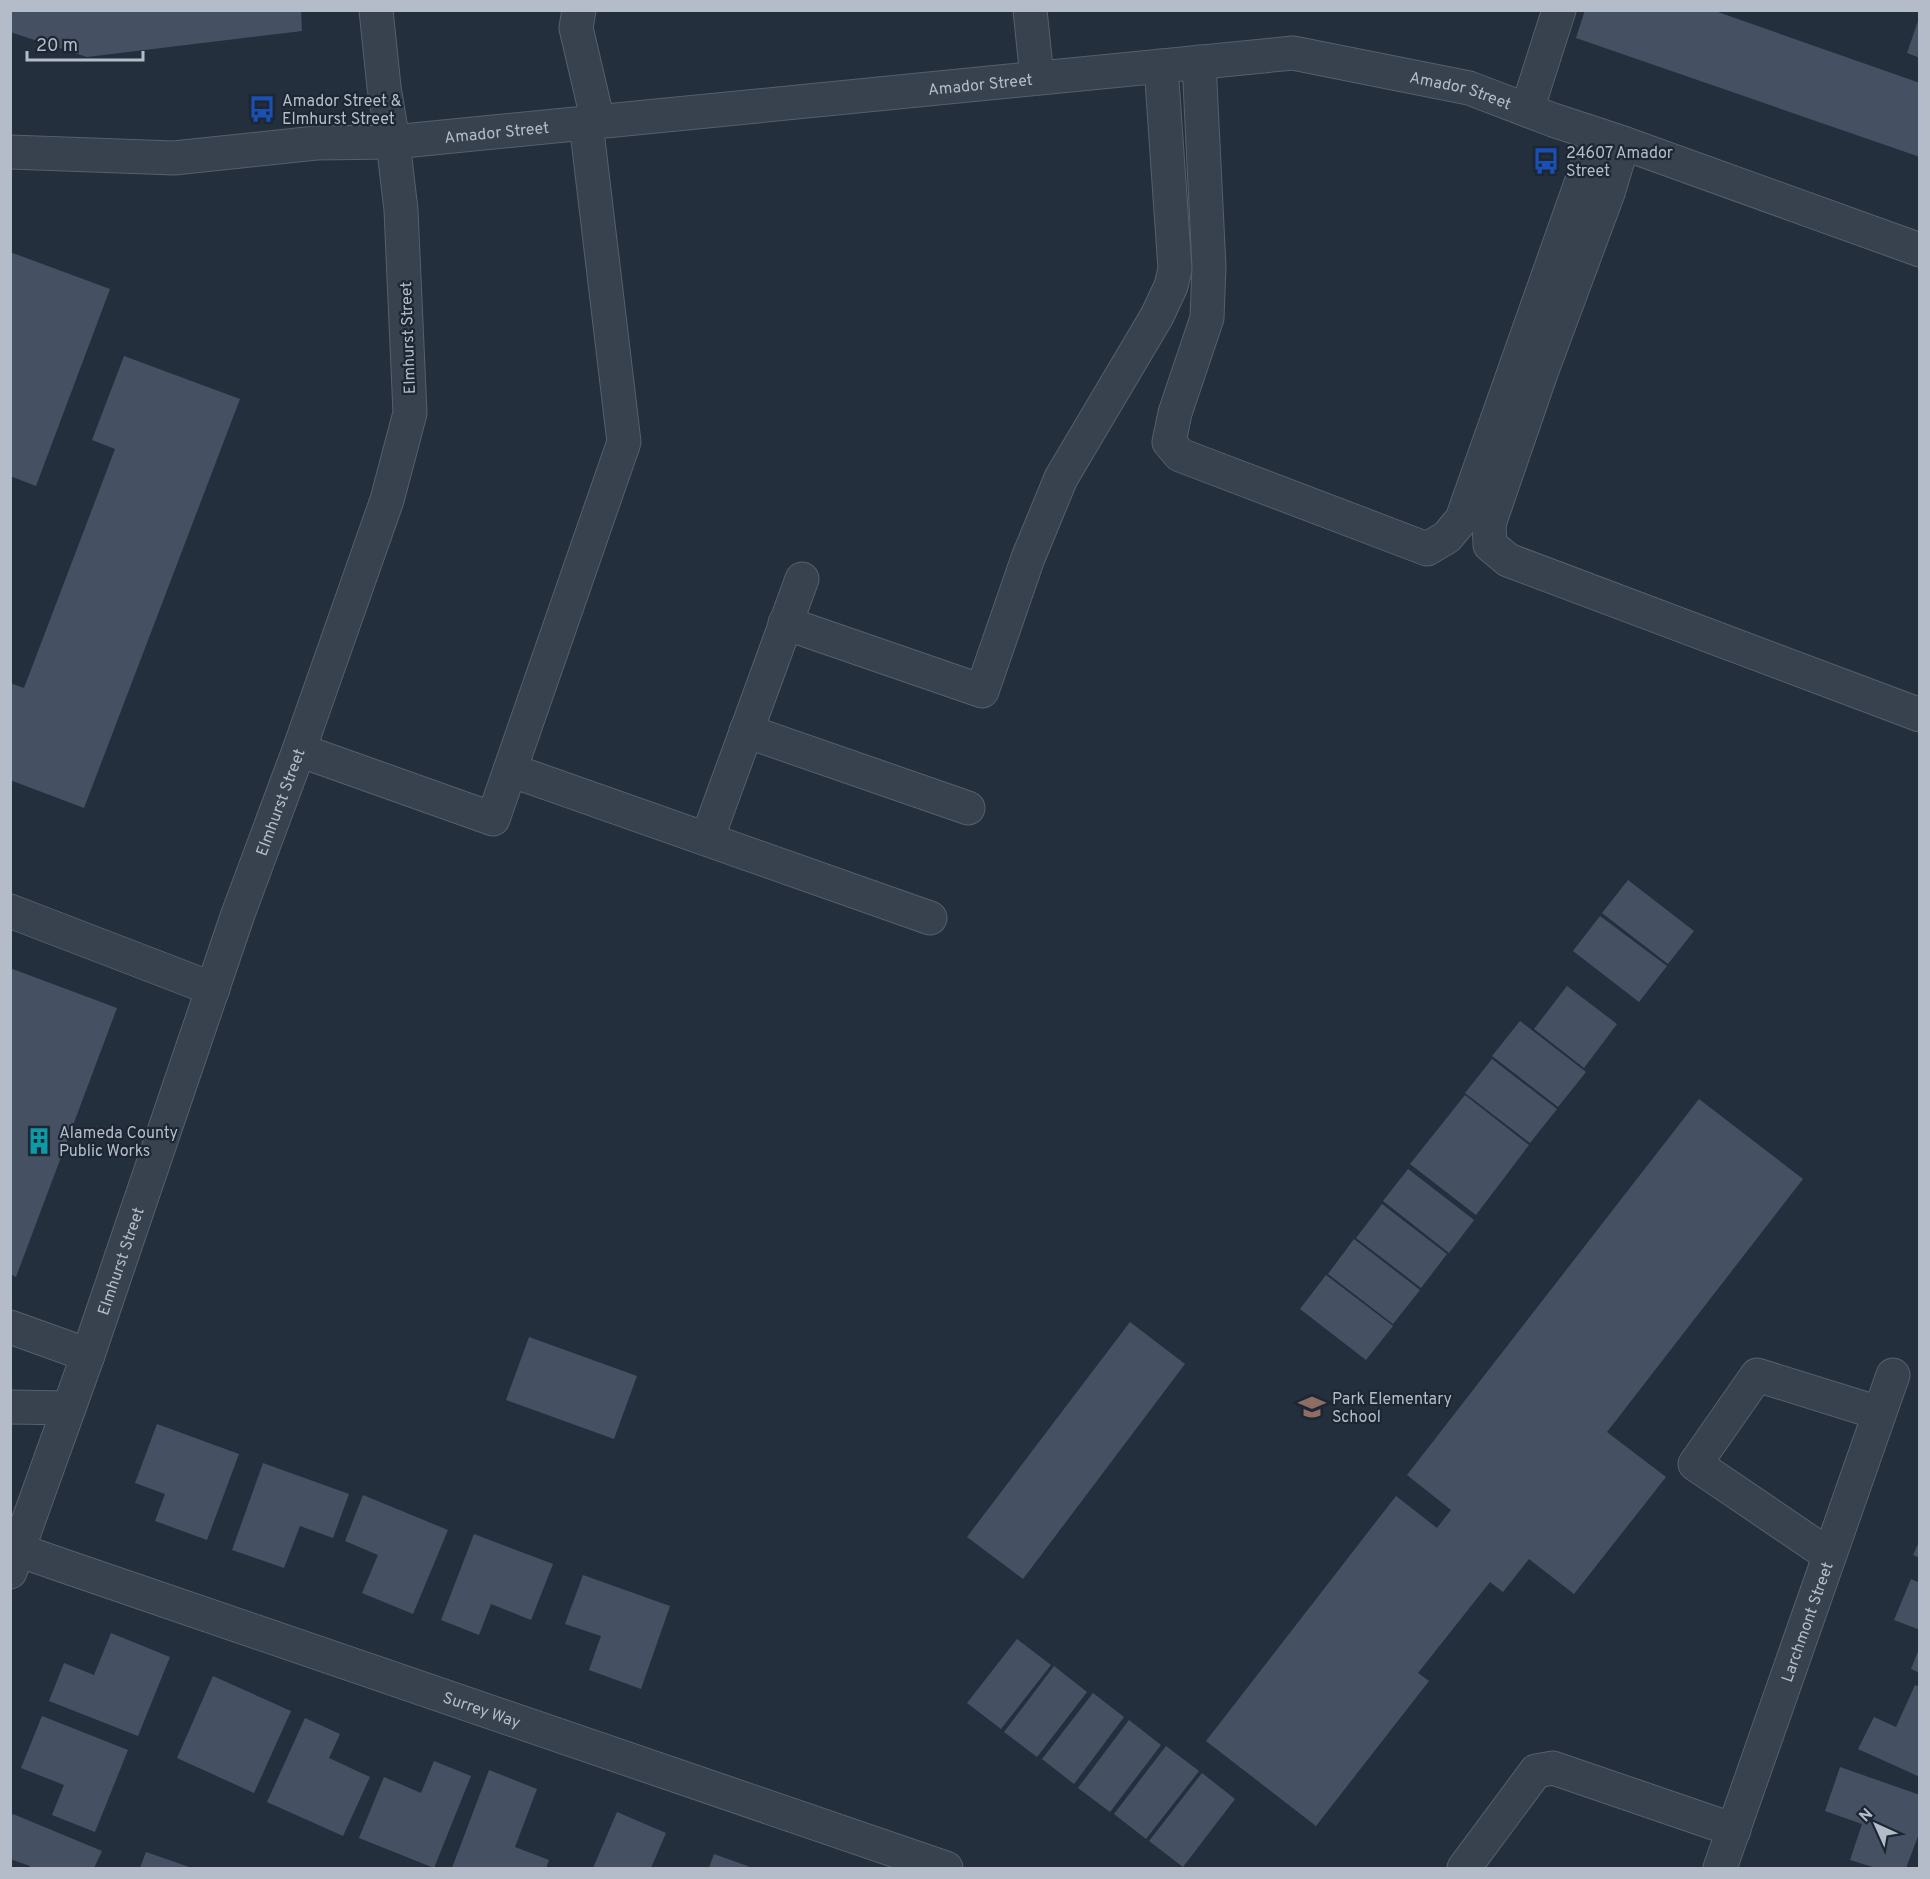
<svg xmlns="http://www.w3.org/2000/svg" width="1930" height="1879" font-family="Overpass,sans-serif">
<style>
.building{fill:#455162}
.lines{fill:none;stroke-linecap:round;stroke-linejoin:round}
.minor-casing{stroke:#565f6c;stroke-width:35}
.minor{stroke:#38414e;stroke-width:33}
.labels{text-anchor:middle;stroke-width:4.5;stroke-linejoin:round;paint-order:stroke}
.street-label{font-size:16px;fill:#b4bcc9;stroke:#1d2633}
.poi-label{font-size:16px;fill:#b4bcc9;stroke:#1d2633;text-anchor:start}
</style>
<rect width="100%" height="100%" fill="#242f3e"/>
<path class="building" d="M10,10H301L302,31L87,57L10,32Z
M1585,10H1712L1920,83V157L1576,38Z
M1919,18H1920V58L1907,53Z
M10,252L110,289L36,486L10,476Z
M124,356L240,399L84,808L10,780V683L24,688L115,449L92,440Z
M1628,880L1694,931L1668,964L1602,913Z
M1600,916L1667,966L1639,1002L1573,951Z
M10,968L117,1008L16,1277L10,1274Z
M1567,986L1617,1024L1584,1068L1534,1029Z
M1520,1021L1586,1072L1558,1107L1492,1056Z
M1492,1059L1557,1109L1530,1143L1465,1093Z
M1465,1095L1529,1145L1476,1215L1410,1164Z
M1699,1099L1803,1179L1607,1432L1666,1477L1574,1594L1529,1559L1503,1592L1490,1582L1418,1673L1429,1681L1316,1826L1206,1741L1396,1496L1437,1528L1451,1510L1407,1475Z
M1408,1169L1474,1220L1449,1253L1383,1201Z
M1382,1204L1447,1254L1421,1288L1356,1238Z
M1354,1239L1420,1290L1393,1324L1328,1274Z
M1326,1275L1393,1326L1366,1360L1300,1309Z
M1130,1322L1185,1364L1023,1579L967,1537Z
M529,1337L637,1376L614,1439L506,1400Z
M157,1424L239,1454L207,1540L155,1521L165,1494L135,1483Z
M263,1463L349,1494L333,1538L300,1526L284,1568L232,1550Z
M363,1495L448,1530L413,1614L362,1593L378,1555L345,1541Z
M474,1534L553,1564L531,1620L491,1604L479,1635L441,1620Z
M1920,1540V1558L1913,1555Z
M583,1575L670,1606L641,1689L589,1670L601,1636L565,1624Z
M1911,1579L1920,1583V1630L1894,1620Z
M111,1633L170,1657L138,1736L49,1701L64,1663L94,1675Z
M1017,1639L1051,1665L1001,1729L967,1703Z
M1919,1649H1920V1673L1911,1669Z
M1054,1666L1087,1692L1037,1757L1004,1732Z
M213,1676L291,1711L254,1793L177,1758Z
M1915,1685L1920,1687V1777L1858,1749L1874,1717L1896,1727Z
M1093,1693L1124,1717L1074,1784L1042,1759Z
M42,1716L128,1750L95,1832L52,1815L64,1785L21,1768Z
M305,1718L340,1734L329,1758L370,1777L343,1836L267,1802Z
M1129,1720L1161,1745L1110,1812L1078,1788Z
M1166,1746L1199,1771L1146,1839L1114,1814Z
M434,1761L471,1776L434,1868L359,1838L384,1777L421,1793Z
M1840,1767L1920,1795V1831L1906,1868H1876L1850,1860L1862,1824L1825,1811Z
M489,1770L537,1789L515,1847L549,1860L546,1868H452Z
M1202,1773L1235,1799L1183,1867L1149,1841Z
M617,1812L666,1833L651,1868H593Z
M13,1814L102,1851L94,1868H29L30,1866L10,1859V1819Z
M146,1852L192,1868H140Z
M714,1854L753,1868H709Z"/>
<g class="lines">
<defs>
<g id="minor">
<path d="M579,10L576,28L598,122"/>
<path d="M1030,10L1037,78"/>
<path d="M1199,62L1209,267L1207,318L1175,413L1169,442L1180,455L1427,549L1447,537L1462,519L1598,135"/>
<path d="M1527,110L1559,10"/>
<path d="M1623,143L1608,193L1541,373L1489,524L1490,545L1508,560L1920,715"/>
<path id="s1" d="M10,152L174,158L316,143L393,142L1293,53L1469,88L1553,120L1623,143L1920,250"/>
<path d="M785,623L982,691L1028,558L1061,478L1157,316L1171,286L1175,269L1161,66"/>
<path d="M746,731L968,808"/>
<path d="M299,750L493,819L624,442L586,123"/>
<path d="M510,770L930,918"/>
<path d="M707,839L802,579"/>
<path d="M10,911L213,989"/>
<path d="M10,1327L88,1355"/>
<path d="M10,1407L69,1408"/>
<path id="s2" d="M10,1545L18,1550L67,1567L946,1868"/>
<path d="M1829,1555L1695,1464L1757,1375L1879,1413"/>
<path id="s3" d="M10,1572L88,1355L238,914L299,750L387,500L410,413L401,210L393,142L384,87L376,10"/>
<path d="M1464,1868L1536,1771L1553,1768L1734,1830"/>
<path id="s4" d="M1720,1868L1893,1375"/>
</g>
</defs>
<use href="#minor" class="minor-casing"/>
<use href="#minor" class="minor"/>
</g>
<defs>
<symbol id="bus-bare" viewBox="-9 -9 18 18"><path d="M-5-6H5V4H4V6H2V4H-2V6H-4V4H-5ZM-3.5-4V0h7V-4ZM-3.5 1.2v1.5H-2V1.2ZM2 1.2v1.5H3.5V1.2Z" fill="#1a4fb4" stroke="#1d2633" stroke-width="2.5" paint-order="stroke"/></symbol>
<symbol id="building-bare" viewBox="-9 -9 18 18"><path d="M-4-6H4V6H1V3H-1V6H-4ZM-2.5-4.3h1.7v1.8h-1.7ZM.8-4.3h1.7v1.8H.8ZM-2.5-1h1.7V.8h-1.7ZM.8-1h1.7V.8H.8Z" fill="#0f9aa8" stroke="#1d2633" stroke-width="2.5" paint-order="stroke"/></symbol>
<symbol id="school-bare" viewBox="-9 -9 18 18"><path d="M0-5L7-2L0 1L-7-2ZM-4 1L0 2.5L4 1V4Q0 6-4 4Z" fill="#8d6e63" stroke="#1d2633" stroke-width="2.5" paint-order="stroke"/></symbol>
</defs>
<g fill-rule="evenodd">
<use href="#bus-bare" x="243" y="90" width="38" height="38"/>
<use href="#bus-bare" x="1527" y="142" width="38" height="38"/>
<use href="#building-bare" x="20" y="1122" width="38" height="38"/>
<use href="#school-bare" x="1293" y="1388" width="38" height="38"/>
</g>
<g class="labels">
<g class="street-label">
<text dy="6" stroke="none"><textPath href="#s1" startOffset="974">Amador Street</textPath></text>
<text dy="6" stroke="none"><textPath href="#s1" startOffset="1460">Amador Street</textPath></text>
<text dy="6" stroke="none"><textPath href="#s1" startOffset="488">Amador Street</textPath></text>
<text transform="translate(407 338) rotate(-92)" y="6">Elmhurst Street</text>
<text dy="6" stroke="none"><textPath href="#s3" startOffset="816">Elmhurst Street</textPath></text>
<text dy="6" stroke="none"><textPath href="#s3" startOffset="330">Elmhurst Street</textPath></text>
<text dy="6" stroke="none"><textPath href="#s4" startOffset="261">Larchmont Street</textPath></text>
<text dy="6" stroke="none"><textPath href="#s2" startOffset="500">Surrey Way</textPath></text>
</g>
<g class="poi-label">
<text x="282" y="106">Amador Street &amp;<tspan x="282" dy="18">Elmhurst Street</tspan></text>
<text x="1566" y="158">24607 Amador<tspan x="1566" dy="18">Street</tspan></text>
<text x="59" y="1138">Alameda County<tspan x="59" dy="18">Public Works</tspan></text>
<text x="1332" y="1404">Park Elementary<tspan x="1332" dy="18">School</tspan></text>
</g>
</g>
<rect width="1930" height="1879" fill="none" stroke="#b4bcc9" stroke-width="24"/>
<g transform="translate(1876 1825) rotate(315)" stroke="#1d2633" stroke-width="4.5" paint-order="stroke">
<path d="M0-4.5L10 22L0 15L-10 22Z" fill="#b4bcc9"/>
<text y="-9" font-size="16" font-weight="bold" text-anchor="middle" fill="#b4bcc9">N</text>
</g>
<path d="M27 51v9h116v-9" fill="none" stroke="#b4bcc9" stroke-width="3"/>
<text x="36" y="51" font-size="18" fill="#b4bcc9" stroke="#1d2633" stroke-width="4.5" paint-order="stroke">20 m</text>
</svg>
